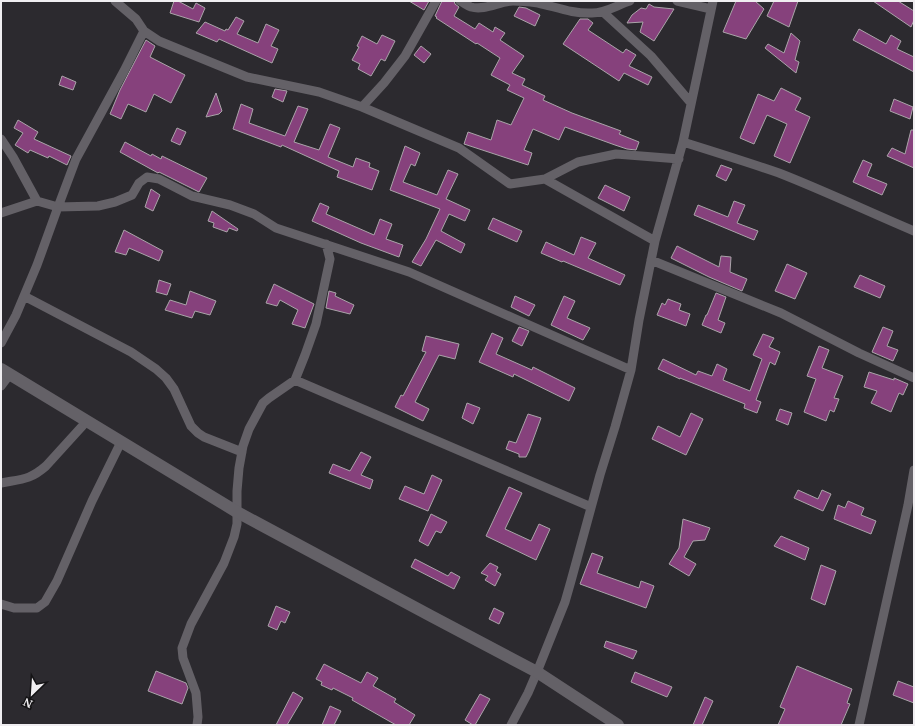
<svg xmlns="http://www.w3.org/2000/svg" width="915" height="726" font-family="'Noto Serif',serif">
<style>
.building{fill:#86417c;stroke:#aaa4a9}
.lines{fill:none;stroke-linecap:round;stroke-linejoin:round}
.minor{stroke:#646167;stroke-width:9}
.tertiary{stroke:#646167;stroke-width:12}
</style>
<rect width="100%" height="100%" fill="#2c2a2f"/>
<path class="building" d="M174,1H178L193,9L196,3L205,8L199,22L170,13Z
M409,1H429L424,10Z
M442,1H454L455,4L459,7L454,16L475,29L479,23L493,32L495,27L505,33L500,40L524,56L512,73L525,79L522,85L545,96L543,100L572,113L621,131L619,134L639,142L636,150L627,149L615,145L565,127L559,140L533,129L524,150L532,153L528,165L464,144L468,132L491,140L497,120L511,125L524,98L507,90L510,85L491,75L500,58L477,43L476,44L436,18L437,17L435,16Z
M736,1H755L764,9L746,39L723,32Z
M774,1H798L789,27L767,16Z
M873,1H898L914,11V20L911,27Z
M649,4L654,7L674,9L654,41L640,32L643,22L627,23L632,15L641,8L646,9Z
M519,7L526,8L540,15L535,26L514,16Z
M236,17L244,21L237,34L258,43L266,24L279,30L271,46L278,49L272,63L219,39L217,42L196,33L205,22L225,31L226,29L228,30Z
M580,19H588L593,23L588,30L623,53L626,49L636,55L629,66L652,77L648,85L624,73L619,81L563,44Z
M859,29L886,44L891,35L901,41L897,49L914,57V72L853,40Z
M791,33L800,41L795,60L799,62L796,73L765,48L768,44L784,53Z
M382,35L395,41L385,61L381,59L371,76L358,69L360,64L352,60L359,47L357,46L362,36L377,44Z
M146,40L155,46L150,57L185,75L171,103L154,94L146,112L128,104L121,119L110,114L120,90Z
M421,46L431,54L424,63L414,55Z
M62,76L76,82L73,90L59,85Z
M781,88L801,98L795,110L810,117L790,163L774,156L787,124L767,115L754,144L740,138L758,94L774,101Z
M275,89L287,91L283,102L272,97Z
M216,93L222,111L219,114L206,117Z
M894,99L913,107L910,119L890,111Z
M241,104L253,109L249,123L285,136L298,106L308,109L294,142L319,150L330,124L340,128L328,157L353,167L356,158L370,163L369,167L379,171L372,190L337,177L339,171L282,145L281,147L233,129Z
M18,120L38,132L34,139L71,156L67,165L49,156L48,158L30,150L28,153L15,145L23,133L14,128Z
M177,128L186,132L180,145L171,141Z
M911,130H914V168L887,156L892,148L905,154Z
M125,142L151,156L152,154L161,159L162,156L207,178L199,192L159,172L158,173L120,152Z
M405,146L420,153L415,166L411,164L403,182L437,195L448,170L458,174L446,199L470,210L465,221L449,214L441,231L465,244L461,253L436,240L421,266L412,262L426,239L440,209L390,190Z
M863,160L872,164L867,176L887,184L882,195L853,182Z
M721,165L732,169L726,181L716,176Z
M605,185L630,197L624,211L598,198Z
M151,189L160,195L153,211L145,207Z
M734,201L745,205L737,223L758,231L754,240L694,215L698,205L728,217Z
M320,203L329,207L326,214L374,235L380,219L392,224L386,239L403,245L399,257L361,243L312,221Z
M212,211L238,229L237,231L229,228L227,232L213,227L214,223L208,221Z
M493,218L522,231L517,242L488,229Z
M124,230L163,251L159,261L129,248L126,255L115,252Z
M581,237L596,243L588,258L625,275L620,285L563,261L562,262L541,253L546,242L574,255Z
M677,246L719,267L721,256L731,257L730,272L747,279L742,291L709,277L671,258Z
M787,264L807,273L795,299L775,291Z
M860,275L885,286L880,298L854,287Z
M159,280L171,284L167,295L156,292Z
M274,284L314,304L305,328L292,324L298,310L280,300L277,306L266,303Z
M190,291L216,301L210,315L195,311L192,318L165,310L170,300L186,305Z
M329,291L336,293L335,296L354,305L350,314L326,308Z
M716,293L726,297L718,320L725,323L721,333L702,325L706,315H707Z
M515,296L535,305L529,316L511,307Z
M564,296L575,301L567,318L590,328L583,340L551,325Z
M668,299L681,304L679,310L690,314L686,326L657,315L662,303L665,305Z
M519,327L529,331L522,346L512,341Z
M883,327L893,331L887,346L898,350L893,361L872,352Z
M492,333L503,338L496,354L532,370L533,367L575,388L569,401L514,374L513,377L479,362Z
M763,334L774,338L769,347L780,352L775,365L770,362L756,400L761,402L757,413L744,408L745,404L680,378V379L658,369L663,359L696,375L698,371L712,376L717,364L727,369L723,380L750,391L762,359L753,355Z
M426,336L459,344L455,359L439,355L415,402L429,409L423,421L395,407L401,395L403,396L426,352L422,351Z
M819,346L829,350L822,368L843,376L834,398L839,399L834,412L830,410L826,421L804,412L816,379L807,376Z
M869,372L894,380V378L908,384L903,395L899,393L891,412L871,403L877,391L864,387Z
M467,403L480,408L473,424L462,418Z
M780,409L792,413L788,425L776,420Z
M691,413L703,419L686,455L652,439L658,426L680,437Z
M528,414L541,418L529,451L526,457H519V454L506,449L509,441L516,443Z
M361,452L371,457L361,475L373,480L370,489L329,473L333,464L350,471Z
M432,475L442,480L428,511L399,499L405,486L424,494Z
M509,487L522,493L505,529L531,541L539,524L550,529L536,560L486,536Z
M798,490L818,499L822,490L831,494L823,511L794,498Z
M848,501L864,508L861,515L876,521L871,534L834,519L838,505L845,508Z
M431,514L447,522L441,533L436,531L428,546L419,541Z
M683,519L710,528L705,540L693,541L684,557L696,564L689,576L669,564L679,548Z
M781,536L809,548L805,560L774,546Z
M592,553L603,557L597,573L639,588L641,581L654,586L646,608L580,584Z
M415,559L448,576L451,572L460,577L454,589L411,567Z
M490,563L498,567L496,571L501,574L495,586L485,580L488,576L481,573Z
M821,565L836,571L825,605L811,599Z
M276,606L290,612L285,623L281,621L277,630L268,626Z
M494,608L504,613L499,624L489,619Z
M606,641L637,651L633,659L604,647Z
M324,664L361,683L367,672L378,678L373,686L396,699L394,702L415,715L409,725H396L352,700L353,698L333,688L332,690L321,685L322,682L316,679Z
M797,666L852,689L847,703L850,704L841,725H778L785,709L780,707Z
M156,671L186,683L188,688L182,704L148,691Z
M635,672L672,687L667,697L631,682Z
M898,681L914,687V703L893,695Z
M293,692L303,698L287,725H276Z
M480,694L490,699L475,725H473L465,720Z
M705,697L713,701L702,725H693Z
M330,706L341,711L334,725H322Z"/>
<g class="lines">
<path class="minor" d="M115,1L136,19L144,31
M460,1C464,3 468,6 471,7C485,11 500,1 513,1C521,1 530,2 538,3C556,7 573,14 592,13C606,13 617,5 630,1
M677,1L711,9
M603,12L651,56L691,103
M362,107L384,83L405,56L436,1
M1,139L13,157L37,201
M683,142C715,152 747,162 779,173C825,191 869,212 914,231
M545,179L655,241
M1,213L37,201L58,207L76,159L124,71L144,31L159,41L247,77L319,92L362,107L459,148L510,184L545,179L578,162L616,154L679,159
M651,260L781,313L859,353L914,378
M24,296L131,352L156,369L166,378L174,389L191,426L198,433L204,437L242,452
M1,343L16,315L37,265L58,207L98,206L115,202L132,195L139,183L147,177L159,179L192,196L230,205L254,214L276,228L409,272L631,370
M295,380L591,507
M1,386L10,374
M1,483C22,479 30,480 46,466L86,422
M1,604L14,608H37L45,602L57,581L92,501L121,442
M197,725L198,717L196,693L183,658L182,648L191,624L224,563L234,537L237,524V491L239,468L243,446L249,429L263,403L269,398L295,380L305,355L316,324L330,259L326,244
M511,725L528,693L537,672L565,602L571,581L600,475L615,427L631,370L639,320L655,241L683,142L713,1
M859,725L908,505L914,470"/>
<path class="tertiary" d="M1,369L237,512L431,616L537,672L618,725"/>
</g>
<rect width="915" height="726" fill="none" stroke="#f0eef1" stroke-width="4"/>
<g transform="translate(32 694) rotate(205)" stroke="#141315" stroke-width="3" paint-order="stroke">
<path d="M0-3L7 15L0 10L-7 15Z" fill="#f0eef1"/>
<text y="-6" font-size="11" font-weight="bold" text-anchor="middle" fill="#f0eef1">N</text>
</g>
</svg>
